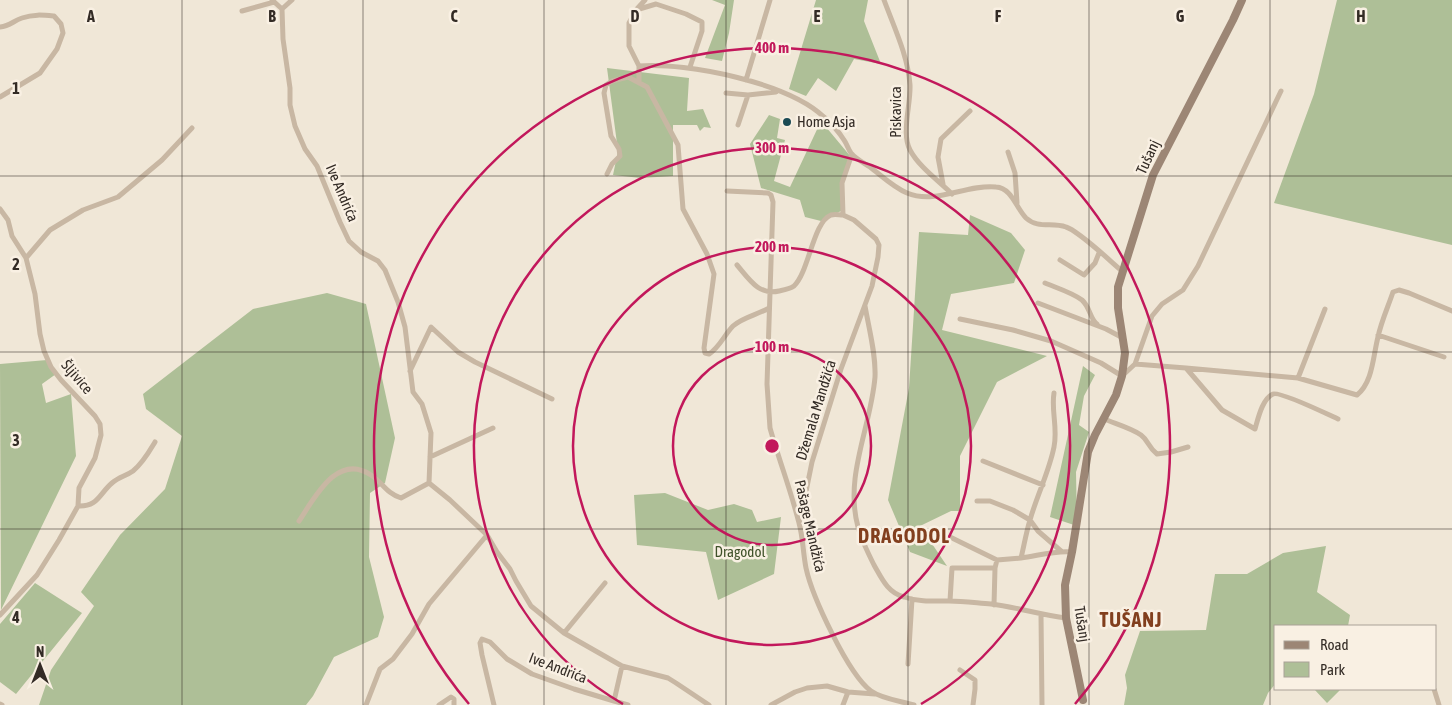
<svg xmlns="http://www.w3.org/2000/svg" width="1452" height="705" font-family="'Asap Condensed',sans-serif">
<style>
.green{fill:#aebf97}
.lines{fill:none;stroke-linecap:round;stroke-linejoin:round}
.street{stroke:#c8b7a3;stroke-width:5}
.secondary{stroke:#9c8675;stroke-width:8}
.grid{fill:none;stroke:#332b25;stroke-width:1;stroke-opacity:0.55}
.ring{fill:none;stroke:#c2185b;stroke-width:2.5}
.poi-dot{fill:#1b4b54;stroke:#f9f0e3;stroke-width:2}
.labels{text-anchor:middle;stroke-width:5;stroke-linejoin:round;paint-order:stroke}
.street-label{font-size:15px;fill:#332b25;stroke:#f9f0e3}
.poi-label{font-size:15px;fill:#332b25;stroke:#f9f0e3;text-anchor:start}
.park-label{font-size:15px;fill:#3f5129;stroke:#f9f0e3}
.district-label{font-size:20px;font-weight:bold;letter-spacing:1px;fill:#823f1e;stroke:#f9f0e3}
.grid-label{font-size:16px;text-anchor:middle;font-weight:bold;fill:#332b25;stroke:#f9f0e3;stroke-width:5;stroke-linejoin:round;paint-order:stroke}
.centre{fill:#c2185b;stroke:#f9f0e3;stroke-width:2.5}
.ring-label{font-size:15px;text-anchor:middle;font-weight:bold;fill:#c2185b;stroke:#f9f0e3;stroke-width:5;stroke-linejoin:round;paint-order:stroke}
</style>
<rect width="100%" height="100%" fill="#f0e7d7"/>
<path class="green" d="M712,0H734L729,33L722,61L705,58L725,5Z
M816,0H868L864,21L881,64L854,59L836,91L818,78L806,96L789,89Z
M1337,0H1452V245L1274,203L1314,94Z
M607,68L689,78L687,111L703,109L711,128L704,127L700,131L697,125H673V176L641,178L613,175L618,151Z
M769,115L780,119L777,138L785,140L774,181L790,187L821,121L851,157L842,183L845,209L821,221L805,217L800,200L761,188L750,144Z
M970,215L1011,233L1025,250L1014,283L951,294L942,330L1047,356L997,382L960,456V511H951L920,526L947,566L910,552L888,500L909,388L919,232L968,235Z
M327,293L366,304L395,438L385,483L370,493L369,557L384,617L378,637L334,657L313,696L306,705H39L51,670L94,606L81,592L120,535L165,489L182,436L146,409L143,394L253,309Z
M47,360L56,374L42,384L46,403L71,394L76,456L1,610L0,364Z
M1083,366L1095,375L1084,396L1079,425L1089,432L1076,472L1077,526L1050,517Z
M665,493L708,510L734,504L752,510L757,522L781,517L774,574L718,600L706,552L637,545L634,495Z
M1326,546L1317,592L1350,615L1348,626H1276V683L1268,693L1263,705H1124L1127,688L1125,675L1140,631L1206,630L1215,574H1247L1283,553Z
M35,583L82,613L16,694L0,682V624Z
M1314,689H1341L1327,703Z"/>
<g class="lines">
<path class="street" d="M272,0L282,9L283,39L290,88V105L295,126L305,149L317,166L340,222L349,241L361,252L378,261L385,270L398,302L405,327L413,392L422,404L431,433L429,483
M884,0C894,27 908,56 910,85C911,104 901,133 910,150C919,167 939,181 952,194
M282,9L292,0
M636,10L656,4L686,14L702,22V31L690,67
M242,11L274,2
M0,27C10,26 13,21 22,18C33,14 43,15 54,16L61,24L63,33L57,49L40,73L0,97
M639,66C688,62 788,83 824,117C832,124 839,132 844,140C847,144 848,149 851,153C856,159 864,163 870,167C882,176 893,187 907,193C936,205 966,184 996,187C1012,188 1016,208 1026,218C1038,229 1052,222 1066,227C1079,231 1110,261 1122,271
M746,80L770,0
M639,82V66L629,46V23L636,10L645,0
M726,93L748,95L776,92
M738,125L748,95
M1008,152L1015,173L1017,203
M607,174L612,164L620,156L619,149L611,136L604,93L606,85L612,81L628,77L647,87L678,145L683,209L707,254L714,274L704,348L705,353L709,354C719,348 725,334 733,326C743,317 757,315 769,308
M943,184L938,157L941,139L970,111
M727,191L768,193L771,195L773,202L767,384L770,428C779,460 791,491 799,523C803,537 803,553 806,568C812,596 848,674 871,691C882,699 901,701 914,705
M0,209L8,220L12,236L26,258L35,294L40,334L44,351L51,367L61,380L95,416L100,424L101,435L95,458L79,488L78,506L59,540L37,575L0,615
M26,258L50,230L83,210L118,197L162,160L192,128
M1060,260L1084,275L1095,263L1099,253
M737,265C749,279 759,296 779,291C784,290 790,289 794,286C809,272 813,222 831,215C835,214 839,215 843,215
M1045,283C1057,288 1073,293 1082,300C1090,307 1090,319 1097,324
M1038,303L1106,329L1123,338
M865,306C869,329 876,354 875,377C871,427 844,476 858,527C861,539 868,553 874,565C882,579 888,593 904,597C919,602 934,601 949,601C963,601 977,603 991,604C1016,607 1041,615 1066,618
M960,319L1013,330L1051,341L1101,363L1122,376L1135,364L1186,368L1222,410L1255,429C1258,419 1262,399 1273,394C1280,391 1327,414 1338,419
M1378,335L1444,357
M1135,364L1152,316L1162,304L1183,290L1198,266L1281,91
M1186,368L1298,378L1357,395C1373,382 1373,356 1378,337C1381,322 1388,307 1393,292L1399,290L1409,293L1452,311
M410,371L431,327L458,352L475,362L552,399
M1298,378L1325,309
M1054,393C1051,411 1058,428 1054,447C1049,472 1037,495 1030,520C1026,533 1024,546 1021,558C1037,556 1056,550 1072,552
M1104,419C1116,424 1131,428 1141,435C1149,441 1148,447 1157,454L1171,452L1188,447
M430,457L493,428
M983,461L1043,485
M429,483L450,500L487,535L497,552L510,569L516,581L531,606L564,633L622,666L668,678L676,683L709,705
M977,501H990L1013,510L1030,520L1038,531L1061,551
M78,506C98,507 99,494 112,483C119,477 126,476 133,471C143,463 149,452 155,442
M299,521C314,499 337,452 371,475C383,483 386,493 401,498L429,483
M800,521L812,462L841,369L872,286L878,257L879,245L876,239L854,220L843,215L842,183L852,154
M950,537L997,560
M995,568L997,560L1021,558
M950,601L952,568H995L994,605
M1041,615L1042,705
M564,633L605,583
M908,664L912,599
M960,670L975,680V689L973,705
M1434,689L1439,705
M614,701L628,705
M0,704L2,705
M366,705L380,669L393,659L412,634L429,604L487,535
M439,705L451,697L454,699V705
M494,705L482,655L480,643L482,639L490,642L507,659L532,674L574,689L614,701L622,666
M771,705L795,692L807,688L827,686L848,692L875,694
M843,705L848,692"/>
<path class="secondary" d="M1083,700L1066,618L1065,585L1072,552L1088,452L1095,435L1116,395L1122,376L1125,353L1118,308V287L1153,175L1233,20L1242,0"/>
</g>
<path class="grid" d="M182,0V705M363,0V705M544,0V705M726,0V705M908,0V705M1089,0V705M1270,0V705M0,176H1452M0,352H1452M0,529H1452"/>
<g class="ring">
<circle cx="772" cy="446" r="99"/>
<circle cx="772" cy="446" r="199"/>
<path d="M623 704A298 298 0 1 1 921 704"/>
<path d="M469 704A398 398 0 1 1 1075 704"/>
</g>
<circle class="poi-dot" cx="787" cy="122" r="5"/>
<g class="labels">
<g class="street-label">
<text transform="translate(896 112) rotate(-90)" y="5">Piskavica</text>
<text transform="translate(1148 157) rotate(-65)" y="5">Tušanj</text>
<text transform="translate(342 193) rotate(67)" y="5">Ive Andrića</text>
<text transform="translate(77 377) rotate(49)" y="5">Šljivice</text>
<text transform="translate(816 410) rotate(-73)" y="5">Džemala Mandžića</text>
<text transform="translate(810 526) rotate(77)" y="5">Pašage Mandžića</text>
<text transform="translate(1082 624) rotate(81)" y="5">Tušanj</text>
<text transform="translate(558 668) rotate(21)" y="5">Ive Andrića</text>
</g>
<g class="poi-label">
<text x="797" y="127">Home Asja</text>
</g>
<g class="park-label">
<text x="740" y="557">Dragodol</text>
</g>
<g class="district-label">
<text x="904" y="543">DRAGODOL</text>
<text x="1131" y="627">TUŠANJ</text>
</g>
</g>
<g class="grid-label">
<text x="91" y="22">A</text>
<text x="272" y="22">B</text>
<text x="454" y="22">C</text>
<text x="635" y="22">D</text>
<text x="817" y="22">E</text>
<text x="998" y="22">F</text>
<text x="1180" y="22">G</text>
<text x="1361" y="22">H</text>
<text x="16" y="94">1</text>
<text x="16" y="270">2</text>
<text x="16" y="446">3</text>
<text x="16" y="623">4</text>
</g>
<circle cx="772" cy="446" r="8" class="centre"/>
<g class="ring-label">
<text x="772" y="53">400 m</text>
<text x="772" y="153">300 m</text>
<text x="772" y="252">200 m</text>
<text x="772" y="352">100 m</text>
</g>
<rect x="1274" y="625" width="162" height="65" fill="#f9f0e3" stroke="#aaa197"/>
<rect x="1284" y="641" width="25" height="8" fill="#9c8675" stroke="#aaa197"/>
<text x="1320" y="650" font-size="15" fill="#332b25">Road</text>
<rect x="1284" y="662" width="25" height="15" fill="#aebf97" stroke="#aaa197"/>
<text x="1320" y="675" font-size="15" fill="#332b25">Park</text>
<g transform="translate(40 665)" stroke="#f9f0e3" stroke-width="4" paint-order="stroke">
<path d="M0-4L9 19L0 12L-9 19Z" fill="#332b25"/>
<text y="-8" font-size="14" font-weight="bold" text-anchor="middle" fill="#332b25">N</text>
</g>
</svg>
